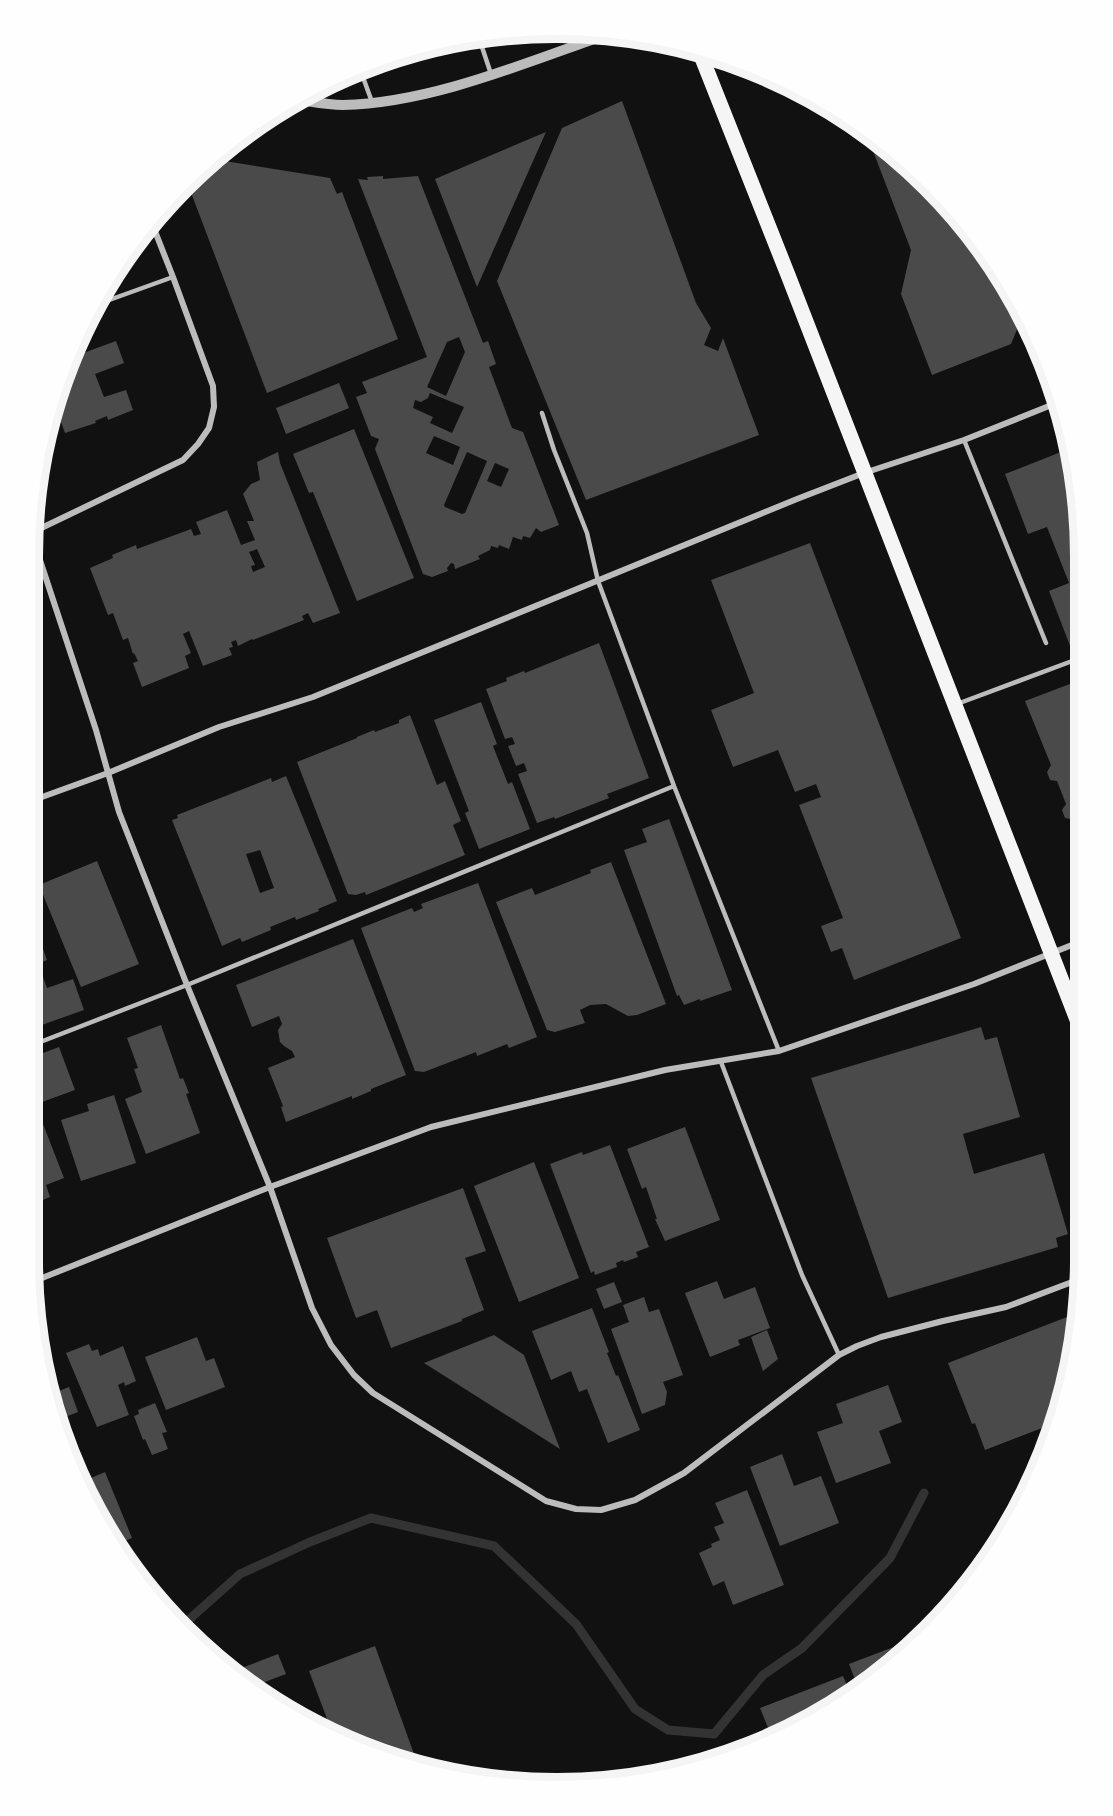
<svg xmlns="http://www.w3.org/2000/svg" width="1113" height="1816" font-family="'Times New Roman',serif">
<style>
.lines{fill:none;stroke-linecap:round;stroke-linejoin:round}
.stream{stroke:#333;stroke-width:9}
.building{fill:#4a4a4a;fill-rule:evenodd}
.service{stroke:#bcbcbc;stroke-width:4.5}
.minor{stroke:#bcbcbc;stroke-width:6}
.tertiary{stroke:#bcbcbc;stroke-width:10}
.primary{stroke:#f5f5f5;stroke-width:15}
.rim{fill:none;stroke:#f5f5f5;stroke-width:8}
</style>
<rect width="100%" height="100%" fill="#111"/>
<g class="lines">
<path class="stream" d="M184,1624L240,1574L310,1542L371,1518L494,1546L576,1624L635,1709L668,1730L714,1734L763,1675L802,1648L890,1558L924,1493"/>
</g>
<path class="building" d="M622,101L696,303L711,328L704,345L718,351L723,338L759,435L586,500L497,281L562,128Z
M865,130L878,137L954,209L1014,293L1023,315L1011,344L932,375L901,294L911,250Z
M546,132L477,287L435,179Z
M212,159L330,178L337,194L342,192L398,339L267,393L187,182L208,160Z
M383,176V179L418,176L483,343L488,341L496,364L489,367L512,428L523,432L559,525L541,532L536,528L530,538L523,536L522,540L513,537L509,549L499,545L498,548L491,546L490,550L478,556L480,559L455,569L454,564L451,563L447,568L448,571L432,577L423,574L375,449L379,439L371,436L356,397L367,393L362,382L427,357L358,179L368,180L367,177ZM459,337L465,352L446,396L427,387L447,342ZM430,393L464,407L452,433L430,423L433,417L413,408L415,400L421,402L428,398ZM434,436L460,447L453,465L426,453ZM467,452L487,461L465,513L462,514L445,507L444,505ZM495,463L509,469L501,487L487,481Z
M116,341L124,363L95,374L104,397L126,390L133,410L108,420L107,416L95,421L96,423L65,433L55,405L58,403L57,399L67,359Z
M339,383L349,408L286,434L276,408Z
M354,429L414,578L357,601L313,492L309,493L293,454Z
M1066,450L1076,477L1083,522V647L1072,651L1049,591L1069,583L1047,527L1028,534L1005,474Z
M278,452L280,463L340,613L313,623L308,613L302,616L304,620L253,640L252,639L238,646L236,640L231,642L233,647L229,648L232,655L203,666L189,631L183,634L191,653L185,656L189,668L142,687L133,663L138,661L134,653L133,654L128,638L123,640L113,613L108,615L90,568L113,558L112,555L136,545L137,549L191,529L194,536L201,534L196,522L227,510L241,545L255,540L247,521H254L243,494L251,484L260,480L257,462ZM257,549L265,567L253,572L251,566L255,565L249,552Z
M810,543L961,938L854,980L842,948L831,952L821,926L843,918L799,805L821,797L816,784L795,792L778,750L733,767L711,710L754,693L711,580Z
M599,643L649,778L607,794L609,798L555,819L554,817L537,823L518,774L527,771L524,763L516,766L508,746L515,744L512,737L505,739L486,689L507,681L506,678L524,671L525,673Z
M1083,679L1082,844L1074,823L1072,824L1070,819L1065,818L1062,810L1066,804L1057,781L1050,780L1047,772L1051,765L1025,701Z
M481,702L497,744L493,746L508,784L512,782L530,829L479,849L465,813L469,811L434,720Z
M410,715L437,785L445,781L461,821L453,825L465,855L366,895L365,892L356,895L348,894L297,762L357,738V737L374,730L375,732L399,723V720Z
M286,776L337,901L318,909L319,911L296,920L295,917L270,927L271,930L242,942L240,938L222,946L172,820L178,818L177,815L271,778L272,782ZM260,850L274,888L260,893L246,854Z
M669,819L732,990L700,1001V999L684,1005L679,995L677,996L624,850L647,842L642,829Z
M97,861L139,964L81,987L39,885Z
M611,862L666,1004L637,1015L628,1016L606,1004L590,1005L580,1010L585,1023L555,1032L547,1030L496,902L532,888L535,895L591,873L590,870Z
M478,883L537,1037L509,1048L507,1044L477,1056L476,1052L424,1072L415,1071L361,928L412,908L414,912L423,908L421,904Z
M31,901L38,923L34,924L47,960L38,964L47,988L73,979L84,1010L36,1027L30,1009Z
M353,939L406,1075L371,1089V1091L352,1099V1096L286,1122L281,1107L283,1106L268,1068L295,1057L292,1051L284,1046L280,1042L278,1030L282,1024L279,1016L252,1027L236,985Z
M161,1025L180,1079L183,1078L189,1093L186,1094L200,1133L146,1154L125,1099L142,1092L134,1069L138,1068L127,1038Z
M981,1027L985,1040L997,1037L1020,1117L963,1134L974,1174L1044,1153L1068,1234L1056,1238L1058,1247L888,1298L811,1078Z
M59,1047L75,1090L42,1102L30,1068V1058Z
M114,1095L136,1163L81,1181L61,1120L89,1111L87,1104Z
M36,1106L64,1178L46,1185L50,1197L29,1206V1109Z
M685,1127L720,1220L665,1241L655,1219H657L646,1187L642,1189L627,1149Z
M610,1145L649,1247L636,1252L638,1257L624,1262L623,1260L616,1263L617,1267L595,1275L594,1271L591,1273L550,1164L582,1152L583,1155Z
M534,1162L579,1278L519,1302L474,1186Z
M463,1188L486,1251L465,1258L484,1310L462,1319V1321L391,1348L377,1310L356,1318L327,1238Z
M717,1281L724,1299L755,1287L770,1328L738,1340L740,1345L710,1357L685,1293Z
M614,1282L622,1302L604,1309L596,1289Z
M644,1297L649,1312L659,1309L683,1375L663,1382L667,1392L665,1405L642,1414L611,1329L629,1322L623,1305Z
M592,1308L609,1352L607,1353L616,1376L618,1375L640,1430L608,1443L587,1389L579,1392L571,1371L551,1380L532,1331Z
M1080,1312V1328L1055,1423L985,1450L975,1423L972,1424L948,1363Z
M767,1330L778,1359L763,1371L751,1337Z
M494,1335L524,1355L560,1449L424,1363Z
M197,1337L206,1361L214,1358L225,1387L166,1410L145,1357Z
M89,1344L92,1351L98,1349L100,1356L123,1346L136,1381L125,1386L124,1382L118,1385L129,1415L97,1427L66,1353Z
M888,1385L902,1422L879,1431L891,1463L836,1483L817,1432L843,1423L836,1404Z
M69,1387L78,1412L55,1421L51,1394Z
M155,1403L167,1432L162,1433L168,1449L152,1455L145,1439L143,1440L134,1416L139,1414L138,1410Z
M782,1454L794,1486L821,1476L839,1523L780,1546L750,1467Z
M105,1472L132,1538L118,1544L84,1481Z
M747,1490L784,1585L733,1605L724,1581L713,1586L699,1553L712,1547L711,1544L720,1540L714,1527L724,1523L715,1503Z
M912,1640L859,1690L849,1664Z
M375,1646L418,1765L387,1760L332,1732L309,1671Z
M278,1654L286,1674L251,1687L234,1671Z
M843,1676L852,1697L850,1698L777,1735L776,1733L771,1735L760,1708Z
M314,1714L318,1725L303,1718Z"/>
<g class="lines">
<path class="service" d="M478,35L491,74
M360,69L372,102
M98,304L173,277
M542,413L554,450L587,533L598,581L674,786L779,1051
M964,440L1046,643
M957,704L1083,657
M30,1046L187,985L674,786
M721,1062L802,1275L839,1355
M1004,1521L1006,1528"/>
<path class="minor" d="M33,532L183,460L198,444L209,428L214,407L213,386L173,277L151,221
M33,539L96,730L119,812L187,985L270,1187L312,1308L331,1345L354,1375L373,1393L546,1501L576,1509L601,1510L635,1500L684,1473L839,1355L857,1346L881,1337L943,1321L1006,1307L1080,1279
M31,801L108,773L219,727L313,697L797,499L864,473L964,440L1059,402
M32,1282L270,1187L431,1127L665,1070L779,1051L974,984L1082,941"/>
<path class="tertiary" d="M293,99C309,101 326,105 343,105C432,103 527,62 611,33"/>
<path class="primary" d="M698,48L788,275L1081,1030"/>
</g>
<path d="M0 0H1113V1816H0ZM556 39H557A517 517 0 0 1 1074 556V1260A517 517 0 0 1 557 1777H556A517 517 0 0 1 39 1260V556A517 517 0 0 1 556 39Z" fill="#fefefe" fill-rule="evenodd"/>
<path class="rim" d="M556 39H557A517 517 0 0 1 1074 556V1260A517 517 0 0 1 557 1777H556A517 517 0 0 1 39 1260V556A517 517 0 0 1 556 39Z"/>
</svg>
